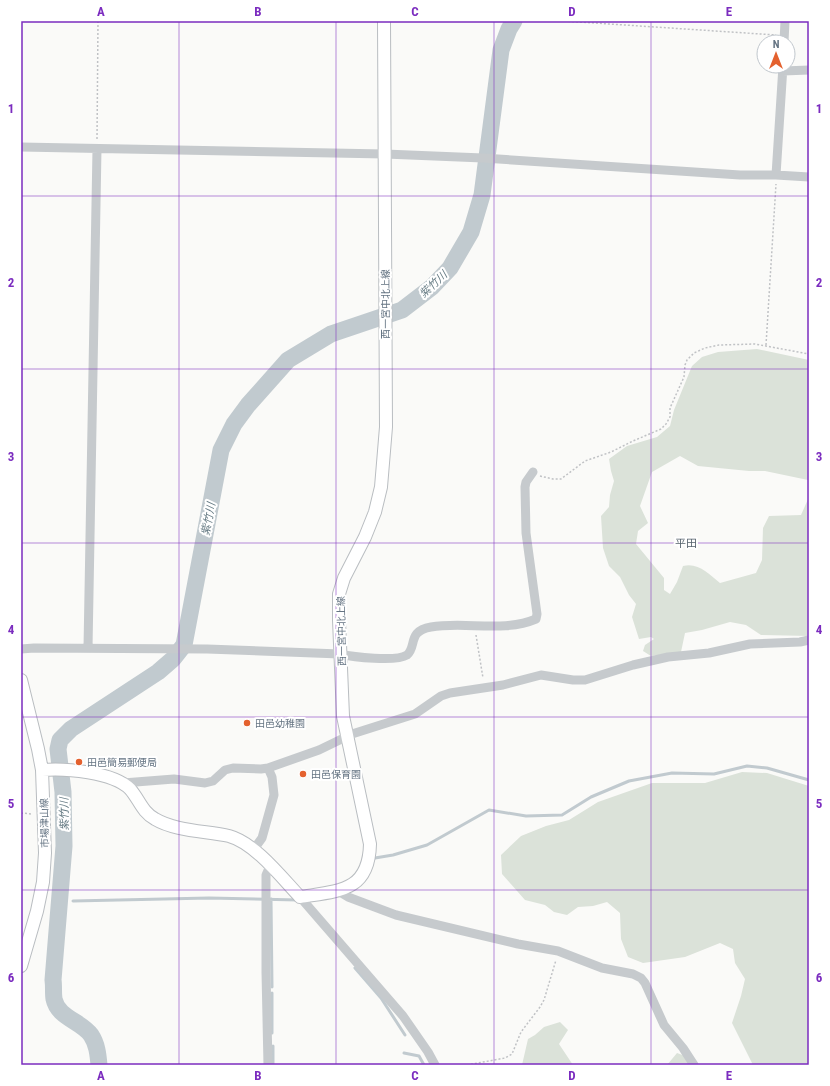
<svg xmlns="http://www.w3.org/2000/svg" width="830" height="1086" font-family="'Roboto Condensed','Noto Sans JP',sans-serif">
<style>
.green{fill:#dbe2d9}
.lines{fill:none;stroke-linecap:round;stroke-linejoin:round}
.stream{stroke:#c1cacf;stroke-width:3}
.river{stroke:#c1cacf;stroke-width:17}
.major-casing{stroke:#b9bdc1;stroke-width:14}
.path{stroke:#c0c2c5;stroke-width:1.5;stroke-dasharray:2 2;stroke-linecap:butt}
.minor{stroke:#c6cacd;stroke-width:9}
.major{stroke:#fff;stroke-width:12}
.grid{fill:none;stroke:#7b2cbf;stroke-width:1;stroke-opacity:0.55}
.poi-dot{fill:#e4612e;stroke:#fff;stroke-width:1.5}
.labels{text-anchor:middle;stroke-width:4;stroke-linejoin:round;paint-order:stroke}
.street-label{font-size:10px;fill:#657483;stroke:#fff}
.poi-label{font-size:10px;fill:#657483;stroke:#fff;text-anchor:start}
.water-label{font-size:11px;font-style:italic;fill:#657a83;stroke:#fff}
.neighbourhood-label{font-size:11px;fill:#57636e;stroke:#fff}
.neatline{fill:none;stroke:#7b2cbf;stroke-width:1.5}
.grid-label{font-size:13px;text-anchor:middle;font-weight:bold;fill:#7b2cbf}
</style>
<rect width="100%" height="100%" fill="#fafaf8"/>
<path class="green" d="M757,349L809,360V483L808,480L765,471H749L698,466L680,456L652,472L640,506L648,523L638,531L636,544L664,578V590L670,594L677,582L683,566C698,562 709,574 720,583L756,573L762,560L763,528L769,516L801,515L809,497V636L761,635L746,625L730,622L702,630L685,633L681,652L651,656L643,651L645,645L654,639L651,637L639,639L632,617L636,604L629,595L620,577L609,566L603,548L601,516L609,507L610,495L614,481L611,471L609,459L627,446L657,437L670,426L674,410L692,366L702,357L718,352Z
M742,772L767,773L809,786V1065H753L732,1023L741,996L745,979L735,963L733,949L720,943L685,957L643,963L628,957L621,939L620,913L607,902L593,906L578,907L567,915L554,912L545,905L525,900L502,874L501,855L521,836L546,826L569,820L598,802L652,783H705Z
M560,1022L568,1030L559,1044L573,1065H522L528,1039L535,1035L544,1027Z
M677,1053L685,1056L690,1065H667Z"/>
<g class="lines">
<path class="stream" d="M375,858L393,855L427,845L489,810L526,816L562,815L591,797L629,781L672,773L714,774L747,766L767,768L809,780
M271,899L272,987
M73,901L209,898L298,900
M355,968L381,998L405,1035
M272,993V1033
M273,1046V1065
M404,1053L419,1056L424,1065"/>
<path class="river" d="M99,1065C98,1054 97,1044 91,1035C81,1021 58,1018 54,999C53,993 54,986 53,980L64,846L63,792L58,749L60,740L71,729L158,672L173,659L184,645L221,450L234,424L248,405L288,360L331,334L402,310L432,287L450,268L471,232L482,195L501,50L509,29L514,21"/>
<defs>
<path id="major" d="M21,680L38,749L42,770L45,853L43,882L37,911L21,966
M42,770C65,768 113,772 130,789C139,799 142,812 155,819C175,831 206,831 229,836C255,843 282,878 300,897C338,891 369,892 370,844L343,716L339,620V594L344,578L365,537L375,512L381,487L386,427L384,21"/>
</defs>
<use href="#major" class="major-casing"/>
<path class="path" d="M564,21L776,35
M97,139L98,21
M766,345L776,184
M540,476L553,479H561L585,461L611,452L633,441L661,429L666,424L670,417V408L684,377L685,365L687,360L694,353L705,348L719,345L755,344L809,354
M476,635L483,678
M21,813L32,814
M467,1065L505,1058L512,1054L521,1032L540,1007L544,1000L556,960"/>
<path class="minor" d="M784,42L785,21
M783,71L809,70
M21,147L385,154L483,158L740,175H776L809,177
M776,175L783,66
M88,648L97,149
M21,649L34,648L207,649L340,654C353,657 396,662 407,655C417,647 407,631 431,627C465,621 503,633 536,619L537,614L526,533L525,487L526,482L533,472
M123,783L174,779L205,783L213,781L225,770L233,768L261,769L268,768L319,750L352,734L415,714L441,696L450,693L503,685L541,675L573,680H585L633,665L668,657L709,653L750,644L800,642L809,640
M254,849L262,838L274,795L272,777L268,768
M340,891L343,894L348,897L396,915L518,944L558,951L602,968L633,974L641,978L645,983L664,1025L683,1048L694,1065
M300,897L403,1016L428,1052L435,1065
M268,1065L266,972V875L270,866"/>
<use href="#major" class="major"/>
</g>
<path class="grid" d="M179,21V1065M336,21V1065M494,21V1065M651,21V1065M21,196H809M21,369H809M21,543H809M21,717H809M21,890H809"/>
<g class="poi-dot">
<circle cx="247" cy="723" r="4"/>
<circle cx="79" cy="762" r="4"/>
<circle cx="303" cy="774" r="4"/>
</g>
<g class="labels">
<g class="street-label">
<text transform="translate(385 304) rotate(-90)" y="4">西一宮中北上線</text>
<text transform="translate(341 631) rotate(-91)" y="4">西一宮中北上線</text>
<text transform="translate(44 823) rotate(-91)" y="4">市場津山線</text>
</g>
<g class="poi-label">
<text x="255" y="727">田邑幼稚園</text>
<text x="87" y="766">田邑簡易郵便局</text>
<text x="311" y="778">田邑保育園</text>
</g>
<g class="water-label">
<text transform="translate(433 284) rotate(-43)" y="4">紫竹川</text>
<text transform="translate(208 519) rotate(-79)" y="4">紫竹川</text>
<text transform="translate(64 814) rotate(-91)" y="4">紫竹川</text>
</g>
<g class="neighbourhood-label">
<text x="686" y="547">平田</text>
</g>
</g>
<rect width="830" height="1086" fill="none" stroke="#ffffff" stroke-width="44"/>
<g transform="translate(776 54)"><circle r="19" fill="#ffffff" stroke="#c1c7cd"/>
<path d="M0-3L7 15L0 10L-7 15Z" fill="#e4612e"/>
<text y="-6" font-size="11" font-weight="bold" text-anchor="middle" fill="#657483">N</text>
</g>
<rect x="22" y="22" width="786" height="1042" class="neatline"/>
<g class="grid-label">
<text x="101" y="16">A</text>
<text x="258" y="16">B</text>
<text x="415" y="16">C</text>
<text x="572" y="16">D</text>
<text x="729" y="16">E</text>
<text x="11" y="113">1</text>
<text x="819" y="113">1</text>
<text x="11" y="287">2</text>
<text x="819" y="287">2</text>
<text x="11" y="461">3</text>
<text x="819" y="461">3</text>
<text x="11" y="634">4</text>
<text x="819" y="634">4</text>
<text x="11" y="808">5</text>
<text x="819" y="808">5</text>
<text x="11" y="982">6</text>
<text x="819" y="982">6</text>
<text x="101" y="1080">A</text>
<text x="258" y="1080">B</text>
<text x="415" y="1080">C</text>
<text x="572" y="1080">D</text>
<text x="729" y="1080">E</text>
</g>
</svg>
